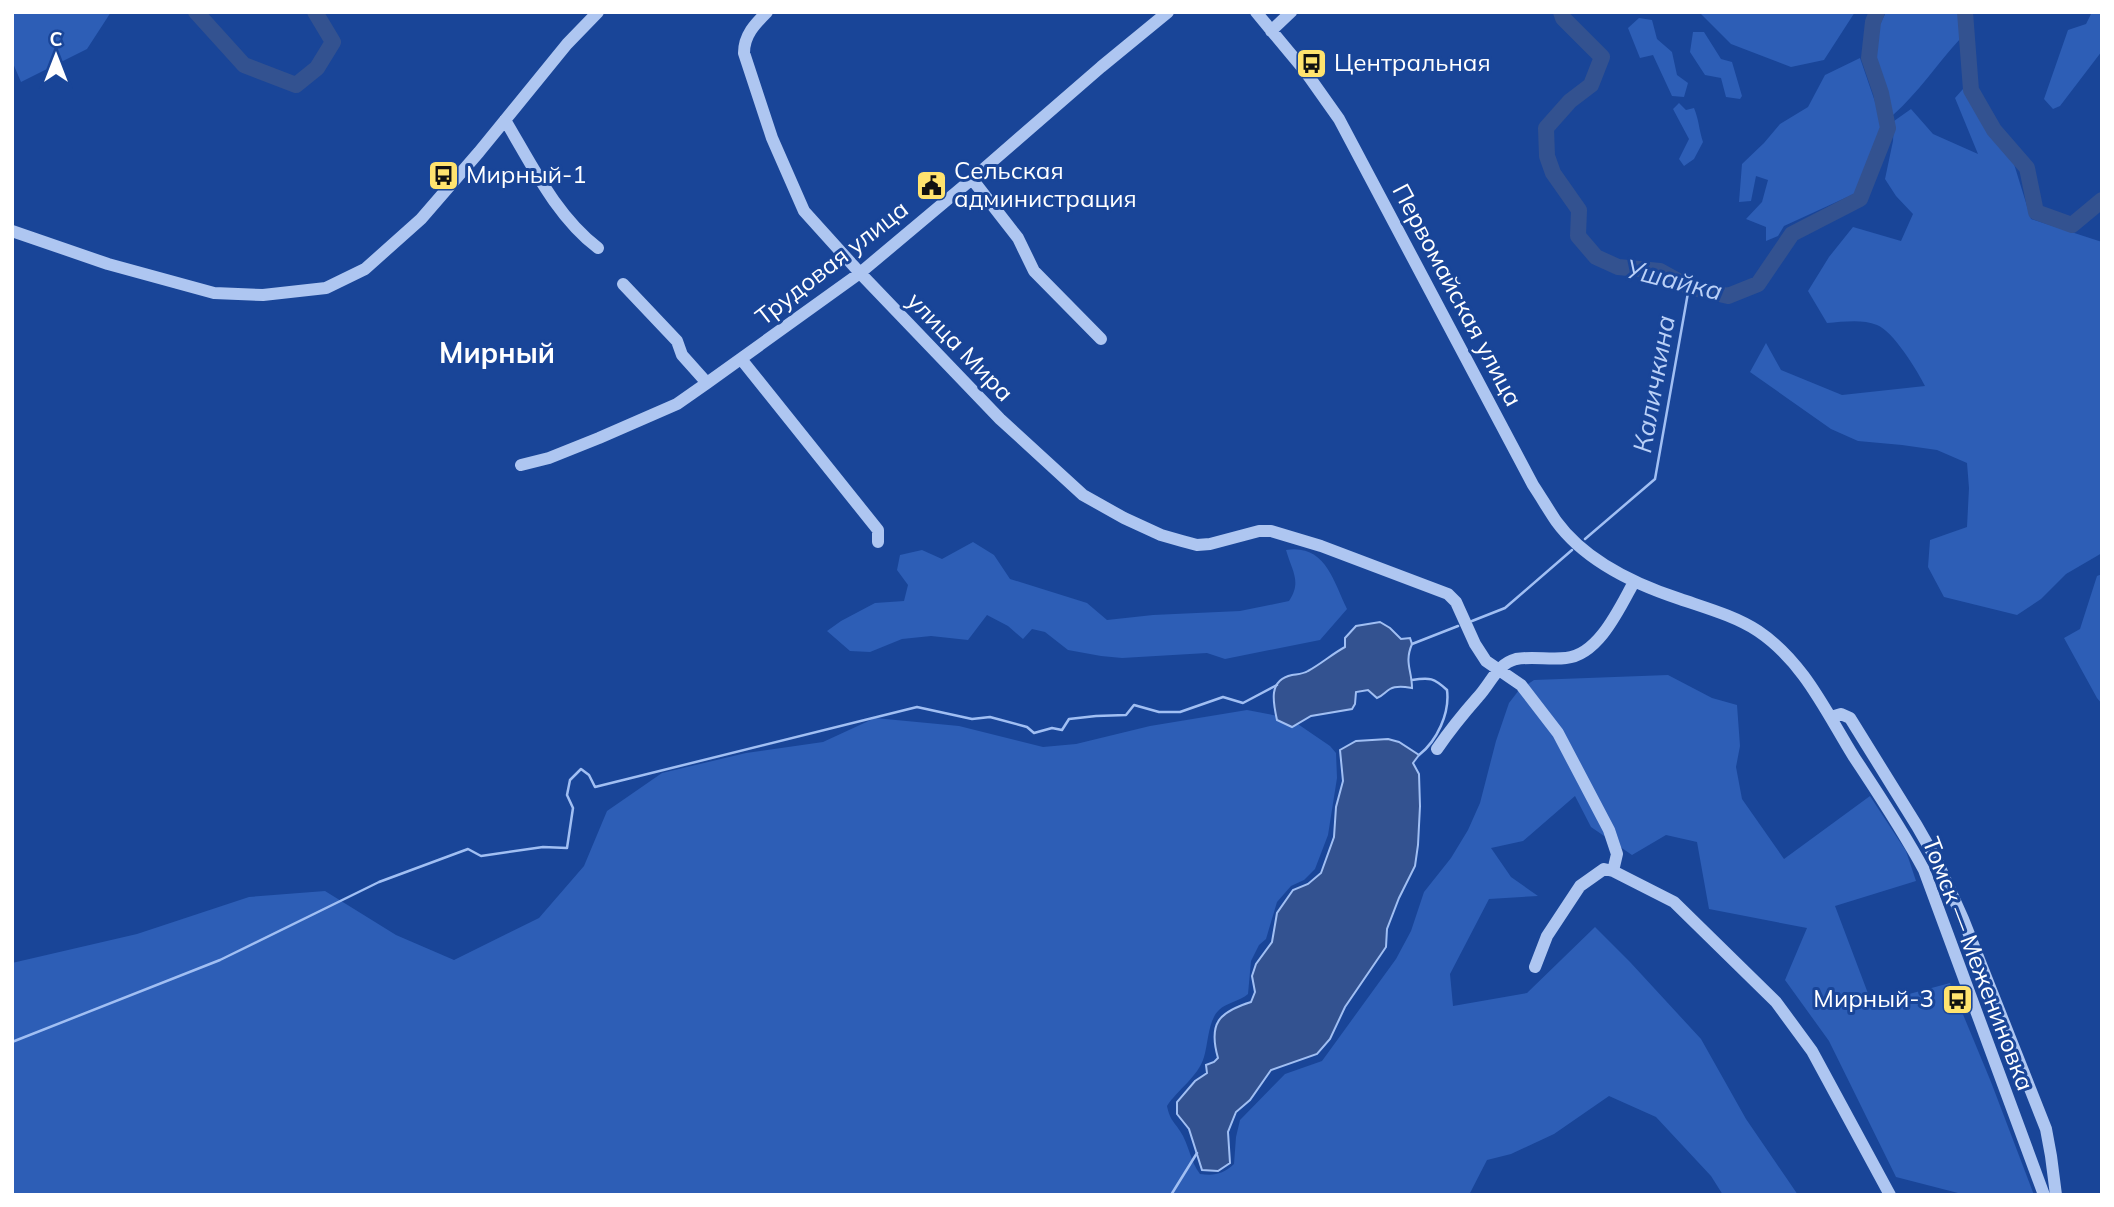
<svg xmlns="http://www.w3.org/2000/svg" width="2114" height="1207" font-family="Mulish,sans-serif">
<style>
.green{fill:#2d5eb6}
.water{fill:#335290;stroke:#a1bff3;stroke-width:2}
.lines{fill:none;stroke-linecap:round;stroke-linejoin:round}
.stream{stroke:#a1bff3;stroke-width:2.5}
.river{stroke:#335290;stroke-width:16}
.minor{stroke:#aec6f1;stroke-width:12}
.labels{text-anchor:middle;stroke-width:6;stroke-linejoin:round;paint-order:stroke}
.poi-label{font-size:24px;fill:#fff;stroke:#194598;text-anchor:start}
.street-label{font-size:24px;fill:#fff;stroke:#194598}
.water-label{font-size:26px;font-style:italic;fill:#bad0f7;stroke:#194598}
.quarter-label{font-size:28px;font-weight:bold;fill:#fff;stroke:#194598}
</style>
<rect width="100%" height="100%" fill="#194598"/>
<path class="green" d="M12,12H111L87,49L21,82L12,61Z
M1699,12H1855L1824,60L1791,67L1731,44Z
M1886,12L1962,13L1960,39C1937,64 1918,93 1893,115L1875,61V35Z
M2092,12H2102V51L2060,106L2053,109L2044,99L2068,30L2086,24Z
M1639,18L1652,20L1657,39L1672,52L1677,75L1688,83L1684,97L1672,96L1653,55L1640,58L1628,28Z
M1693,32H1704L1721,59L1732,62L1742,96L1740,99L1726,97L1721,78L1705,75L1690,52Z
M1860,58L1883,125L1856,193L1784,226L1778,236L1766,241V227L1746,219L1762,202L1768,180L1756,176L1751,201L1739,202L1742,164L1764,143L1780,124L1808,107L1825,75Z
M1963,89L1985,126L2014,164L2031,219L2102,242V553L2066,574L2041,599L2017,615L1944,597L1928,567L1930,540L1967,527L1969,488L1967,463L1937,450L1902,445L1858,441L1831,429L1750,372L1766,343L1781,370L1842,395L1925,386C1917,370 1893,331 1877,325C1862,319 1843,322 1827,323L1808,291L1829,257L1853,227L1901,241L1913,214L1896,196L1885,179L1893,141L1894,121L1911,109L1933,134L1978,154L1955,98Z
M1679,103L1686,110L1694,108C1699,120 1699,130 1703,142L1694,159L1684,166L1679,159L1689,139L1673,109Z
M973,542L994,555L1010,579L1087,603L1107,620L1153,615L1240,611L1289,601C1302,582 1292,571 1286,550C1325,544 1333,580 1347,609L1320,640L1225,659L1207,653L1122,658L1101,656L1068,650L1045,632L1032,629L1023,639L1008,626L987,615L968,640L931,636L902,639L870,652L850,651L827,631L841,621L875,603L904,601L908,585L897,570L900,555L922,550L942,559Z
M2102,574V704L2097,698L2064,638L2080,629L2097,576Z
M1668,675L1712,698L1737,705L1740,746L1736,767L1742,799L1784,859L1870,796L1906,851L1916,881L1835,906L1872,1004L1950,983L1991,1082L2034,1195H1958V1193L1896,1177L1829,1041L1785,980L1807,928L1709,909L1697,842L1666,835L1632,855L1591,827L1575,796L1523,841L1491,848L1511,877L1538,896L1489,899L1450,974L1453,1006L1527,993L1595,927L1630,962L1701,1039L1746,1119L1798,1195H1723L1711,1176L1656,1117L1609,1096L1554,1134L1511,1154L1487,1160L1469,1195H12V963L137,934L249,897L325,891L396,935L454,960L539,918L584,866L607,811L662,773L746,753L823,742L875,718L959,726L1043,747L1076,744L1150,726L1247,710L1289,718L1330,746L1336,753L1337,778L1328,835L1315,869L1304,880L1291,886L1277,902L1266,939L1259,945L1251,961L1248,994C1240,1001 1226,1003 1219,1010C1208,1020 1208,1045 1204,1057C1198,1077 1178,1089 1167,1106C1170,1120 1173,1120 1180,1131C1189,1144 1190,1161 1200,1174C1215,1176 1223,1174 1234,1164L1236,1137L1240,1120L1285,1074L1322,1061L1396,959L1411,931L1424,892L1451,858L1468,830L1480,803L1496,741L1509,703L1519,690L1534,680Z"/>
<path class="water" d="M1380,622L1390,628L1401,639L1410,638L1412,644C1404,663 1412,670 1412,688C1406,687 1397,685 1390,689C1385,692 1383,696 1377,698L1368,690L1356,692L1355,704L1352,709L1311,716L1292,727L1277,720C1273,702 1268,680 1292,675C1298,674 1303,674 1308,671C1321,664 1332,654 1345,647V638L1356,626Z
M1388,739L1399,742L1419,755L1413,763L1419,774L1420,806L1418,845L1415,866L1399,898L1387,929L1386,947L1345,1007L1330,1039L1317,1054L1271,1070L1250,1100L1236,1112L1228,1132L1230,1163L1218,1171L1202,1170L1189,1129L1177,1114V1102L1195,1081L1207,1073L1206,1065L1214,1062L1218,1058C1208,1023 1219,1012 1251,1002L1255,992L1252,976L1256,964L1272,942L1277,913L1293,890L1308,884L1321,873L1334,837L1336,807L1343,781L1340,750L1356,741Z"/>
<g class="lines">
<path class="stream" d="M1585,539L1655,479L1689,287
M1472,621L1505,608L1572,550
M1412,644L1458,626
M1412,680C1430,677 1434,678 1447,690C1450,713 1437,741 1419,755
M12,1042L220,960L379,882L468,849L481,856L543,847L567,848L573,808L567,795L570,780L581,769L589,775L595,787L917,707L972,719L990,717L1027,727L1034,733L1052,728L1062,730L1069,719L1096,716L1126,715L1134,705L1159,712H1180L1223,697L1243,703L1277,685
M1171,1195L1197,1153"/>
<path class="river" d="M196,12L244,65L296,85L317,68L333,42L315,12
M1561,12L1563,18L1602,57L1591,85L1570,101L1546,128L1547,156L1553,173L1579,210L1578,236L1596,257L1618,267L1660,271L1689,287L1728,296L1758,284L1792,234L1860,199L1888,128L1881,93L1869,58L1873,22L1877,12
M1965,12L1971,90L1994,130L2027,168L2036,212L2072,225L2102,200"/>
<path class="minor" d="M767,12C755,24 744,35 744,53L772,138L804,211L860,273L1000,419L1083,495L1124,518L1161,535L1182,541L1197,545L1210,544L1259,531H1271L1321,546L1448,594L1456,602L1475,644L1486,661L1521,685L1558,733L1609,830L1617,854L1613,871
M1256,12L1305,71L1339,119L1533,485C1541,497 1548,509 1556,521C1585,561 1634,584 1680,599C1706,608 1735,616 1758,631C1804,662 1826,712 1854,757C1879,795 1902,829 1924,870L2044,1195
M1271,31L1291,12
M505,120C532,165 556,216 598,248
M972,179L1018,238L1034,271L1101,339
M12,231L108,264L214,293L263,295L326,288L365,269L421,219L479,152L567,44L598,12
M623,284L677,341L682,355L707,383
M741,359L878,530V542
M521,465L549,458L599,438L677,404L707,383L860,273L972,179L1101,67L1168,12
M1831,717L1841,714L1850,718L1917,826L1937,861L1963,919L2046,1129L2051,1156L2056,1195
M1437,749C1450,730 1463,714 1478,697C1491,683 1497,664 1516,659C1533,656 1549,660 1566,658C1599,655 1620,607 1634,582
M1535,967L1547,936L1580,886L1604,869L1613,871L1674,902L1776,1002L1812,1051L1890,1195"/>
</g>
<defs>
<symbol id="bus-square" viewBox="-11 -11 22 22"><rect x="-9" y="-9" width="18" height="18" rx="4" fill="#ffe36e" stroke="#194598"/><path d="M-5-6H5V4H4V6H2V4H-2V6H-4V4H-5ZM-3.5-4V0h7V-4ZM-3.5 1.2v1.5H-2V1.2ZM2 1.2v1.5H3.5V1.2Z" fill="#111"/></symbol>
<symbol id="civic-square" viewBox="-11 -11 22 22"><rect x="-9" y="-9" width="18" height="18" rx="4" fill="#ffe36e" stroke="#194598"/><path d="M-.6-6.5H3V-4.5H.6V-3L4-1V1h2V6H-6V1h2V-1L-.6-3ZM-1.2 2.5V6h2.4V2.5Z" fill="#111"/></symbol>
</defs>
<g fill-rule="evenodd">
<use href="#bus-square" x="1294" y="46" width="35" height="35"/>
<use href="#bus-square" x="426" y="158" width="35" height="35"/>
<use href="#civic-square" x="914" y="168" width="35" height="35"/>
<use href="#bus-square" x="1940" y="982" width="35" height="35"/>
</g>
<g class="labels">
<g class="poi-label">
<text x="1334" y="71">Центральная</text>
<text x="954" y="179">Сельская<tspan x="954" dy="28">администрация</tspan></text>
<text x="466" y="183">Мирный-1</text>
<text x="1934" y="1007" text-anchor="end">Мирный-3</text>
</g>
<g class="street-label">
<text transform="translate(832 263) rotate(-38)" y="8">Трудовая улица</text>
<text transform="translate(1457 295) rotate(62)" y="8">Первомайская улица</text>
<text transform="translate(960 347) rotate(46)" y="8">улица Мира</text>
<text transform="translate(1978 964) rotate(69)" y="8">Томск — Межениновка</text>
</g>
<g class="water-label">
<text transform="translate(1674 280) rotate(14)" y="9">Ушайка</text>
<text transform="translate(1654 384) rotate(-80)" y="9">Каличкина</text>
</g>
<g class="quarter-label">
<text x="497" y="363">Мирный</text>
</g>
</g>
<rect width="2114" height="1207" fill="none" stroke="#ffffff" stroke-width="28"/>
<g transform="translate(56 56)" stroke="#194598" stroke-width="5" paint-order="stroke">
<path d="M0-5L12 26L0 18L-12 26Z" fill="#ffffff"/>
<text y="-10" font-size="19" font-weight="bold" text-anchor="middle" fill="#ffffff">С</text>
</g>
</svg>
